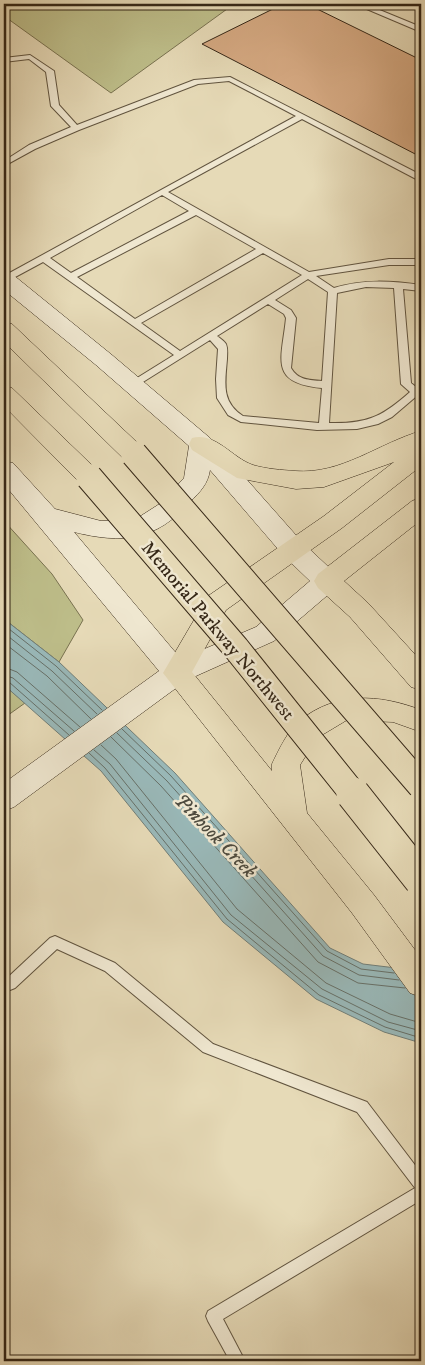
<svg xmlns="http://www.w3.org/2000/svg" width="425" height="1365" font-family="'IM FELL DW Pica',serif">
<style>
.green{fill:#bdbd89;stroke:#797250}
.water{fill:#99b8b8;stroke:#717e78}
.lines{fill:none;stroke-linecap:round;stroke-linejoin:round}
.shore{stroke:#677068;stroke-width:1}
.building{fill:#d5a982;stroke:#352717}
.service-casing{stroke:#61543f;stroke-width:2}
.secondary-casing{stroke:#352717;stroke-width:1}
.trunk-casing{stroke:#352717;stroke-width:1}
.motorway-casing{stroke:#352717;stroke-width:1}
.service{fill:#efe7d0;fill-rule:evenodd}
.secondary{fill:#efe7d0;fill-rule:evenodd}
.trunk{fill:#e6dab7;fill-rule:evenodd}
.motorway{fill:#e6dab7;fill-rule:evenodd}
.motorway-bridge-far1-casing{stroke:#352717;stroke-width:28;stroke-linecap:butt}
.motorway-bridge-casing{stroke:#352717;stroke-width:35;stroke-linecap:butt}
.motorway-bridge-far1{stroke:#e6dab7;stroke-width:26}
.motorway-bridge{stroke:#e6dab7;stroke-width:33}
.labels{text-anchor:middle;stroke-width:5;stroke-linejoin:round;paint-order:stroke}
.street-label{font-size:19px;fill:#352717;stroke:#efe7d0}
.water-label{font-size:20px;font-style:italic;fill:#4e4b3f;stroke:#efe7d0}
</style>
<rect width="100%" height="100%" fill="#e6dab7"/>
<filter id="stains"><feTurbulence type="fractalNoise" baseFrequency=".004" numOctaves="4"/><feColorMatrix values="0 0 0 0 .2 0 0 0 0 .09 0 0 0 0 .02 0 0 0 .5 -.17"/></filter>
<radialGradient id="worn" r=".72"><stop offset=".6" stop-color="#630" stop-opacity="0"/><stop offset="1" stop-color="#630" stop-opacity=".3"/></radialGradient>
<path class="green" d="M4,4H234L111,93L4,16Z
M4,521L52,574L83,620L59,662L4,619Z
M4,685L25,703L4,718Z"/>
<path class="water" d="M4,619L59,662L175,773L330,948L363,964L421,971V1043L384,1032L316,999L223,922L101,771L4,685Z"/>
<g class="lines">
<path class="shore" d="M4,625L56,666L102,710
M4,633L52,671L97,714
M4,643L47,676L91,719
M4,667L17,672L80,727
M4,675L13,678L74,731
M4,681L9,682L69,735
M122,729L171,776L327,951L361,969L394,973
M117,733L167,781L323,956L359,975L399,980
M111,737L161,786L318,962L358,983L405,988
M101,745L116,759L237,909L326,983L390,1014L421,1023
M94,750L110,764L231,915L322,989L388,1022L421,1031
M89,753L105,768L227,919L319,995L385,1027L421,1038"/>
</g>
<path class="building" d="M283,4H307L421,60V157L202,44Z"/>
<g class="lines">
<defs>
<path id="service" d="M355,4H365L421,27V32Z
M30,55L54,71L59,105L77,125L194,80L230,77L421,175V180H418L302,119L168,192L309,272L389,259H421V265H389L316,276L334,288C363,279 392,281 421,285V291L403,289L411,383L416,387L421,384V392L419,394L392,417L378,424L357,429L317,430L241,422L228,415L217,398L216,379L218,349L210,340L135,387H129V383L174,355L43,262L4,283V276L296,116L229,81L198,84L79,130L35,149L4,166V161L29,145L71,127L51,106L46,72L29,59L4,62V58ZM162,195L189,211L71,273L50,258ZM196,215L256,249L135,319L77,277ZM263,253L302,275L180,351L141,323ZM308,279L328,292L322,381C309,380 298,380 291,368L296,318L291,310L275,300ZM366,287L394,288L401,384L410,392C382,417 367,424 329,423L337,293ZM268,304L284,314L286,318C282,359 268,383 322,388L319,423L243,416C221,402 225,383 227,359C227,354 228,349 226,344C224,341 220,338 217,336Z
M55,936L115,963L213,1044L367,1102L421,1173V1200L223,1319L245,1361H230L208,1321L206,1316L208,1311L415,1188L357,1112L203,1052L105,971L57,949L15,988L10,990L5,988L4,983L5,980L50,938Z"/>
<path id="secondary" d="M4,272L12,274L112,355L210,438L302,542L336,574L340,581L336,588L274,641L187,680L14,807L4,811V783L159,671L4,484V461L13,463L55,509L101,521L136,519L161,503L184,478L189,446L96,365L4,290ZM210,470L284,556L310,581L256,627L181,659L74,532C122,544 156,541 190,502C200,492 208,484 210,470Z"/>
<path id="trunk" d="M421,431V466L342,528L226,610L192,672L272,771V764C277,753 289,729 298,722C335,691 379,694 421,710V732L393,722L347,720L317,738L300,765L307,813L374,895L421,958V997L410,993L352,913L163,673L208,596L324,516L394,462L324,487L296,489L237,478L192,450L189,444L192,438C216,432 232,458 253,465C266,469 282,470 295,471C341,475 379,443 421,431Z
M421,498V520L344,581L368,603L421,661V690L411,687L350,617L318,588L314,581L318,574L412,501Z"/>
<path id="motorway" d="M4,322L12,324L143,448L146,454L143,460L134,462L125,460L4,342Z
M4,385L12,388L98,471L101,477L98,483L89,486L80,483L4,406Z"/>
</defs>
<use href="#service" class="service-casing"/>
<use href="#secondary" class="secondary-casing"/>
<use href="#trunk" class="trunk-casing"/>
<use href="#motorway" class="motorway-casing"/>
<use href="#service" class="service"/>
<use href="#secondary" class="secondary"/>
<use href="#trunk" class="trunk"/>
<use href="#motorway" class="motorway"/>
<defs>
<path id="motorway-bridge-far1" d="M134,454L421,786
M89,477L236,648L354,795"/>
<path id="motorway-bridge" d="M353,794L421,880"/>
</defs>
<use href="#motorway-bridge-far1" class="motorway-bridge-far1-casing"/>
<use href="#motorway-bridge" class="motorway-bridge-casing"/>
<use href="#motorway-bridge-far1" class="motorway-bridge-far1"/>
<use href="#motorway-bridge" class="motorway-bridge"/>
</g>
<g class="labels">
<g class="street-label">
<text transform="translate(219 630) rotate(50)" y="7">Memorial Parkway Northwest</text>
</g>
<g class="water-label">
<text transform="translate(216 835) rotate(46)" y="7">Pinhook Creek</text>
</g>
</g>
<rect width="425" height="1365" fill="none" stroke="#e6dab7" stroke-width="20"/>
<rect x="5" y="5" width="415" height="1355" fill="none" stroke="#352717" stroke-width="2.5"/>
<rect x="10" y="10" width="405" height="1345" fill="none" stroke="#352717"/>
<rect width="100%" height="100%" filter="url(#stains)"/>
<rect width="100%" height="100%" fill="url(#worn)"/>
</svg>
